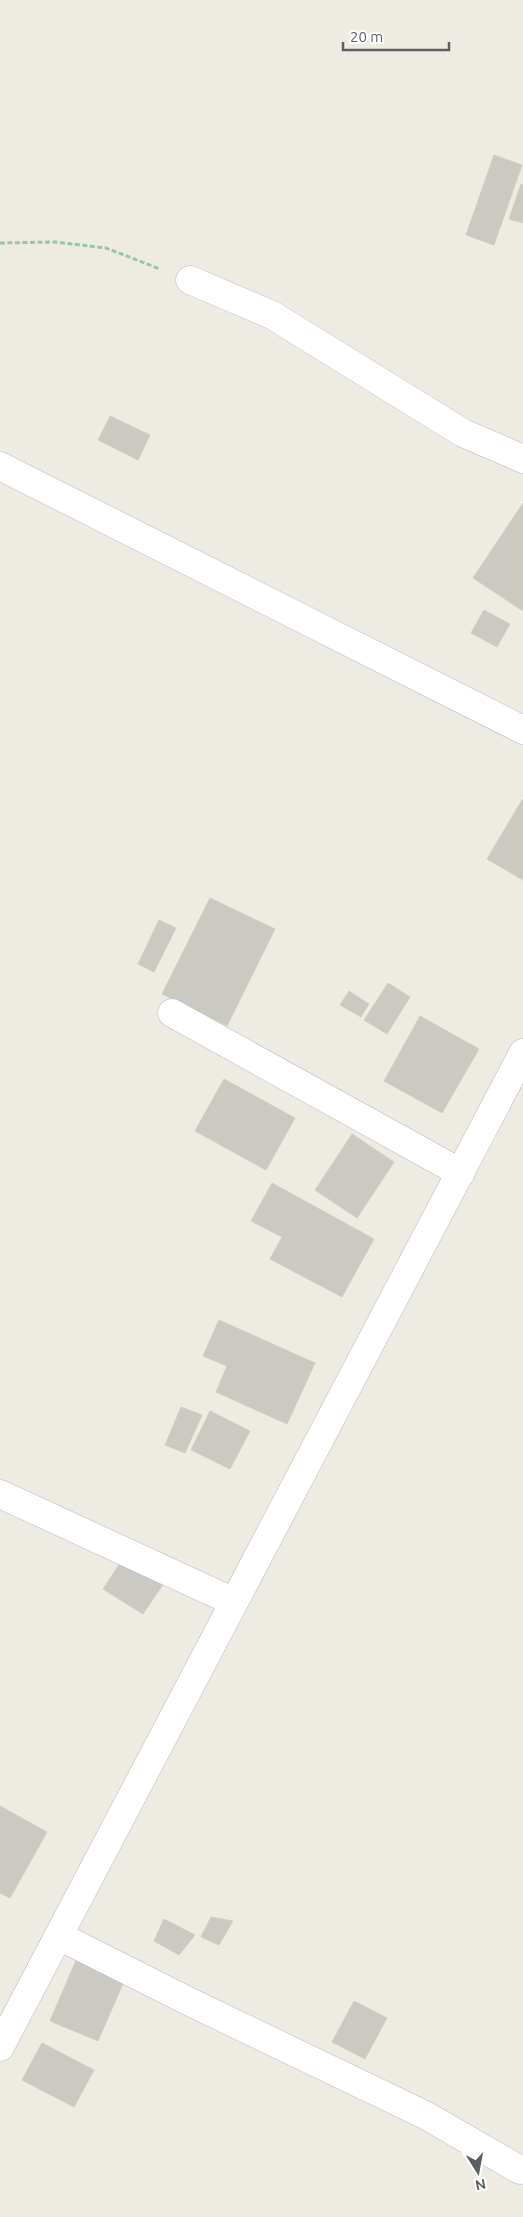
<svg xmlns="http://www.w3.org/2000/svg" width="523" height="2217" font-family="Ubuntu,sans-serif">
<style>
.building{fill:#cac9c2;stroke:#d2cfc1}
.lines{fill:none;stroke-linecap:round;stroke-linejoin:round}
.street-casing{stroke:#b8babf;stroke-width:29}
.secondary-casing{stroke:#b8bbc1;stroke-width:29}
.path{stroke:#98c6aa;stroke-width:3;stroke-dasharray:5 2.5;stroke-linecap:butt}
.street{stroke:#fff;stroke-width:28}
.secondary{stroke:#fff;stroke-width:28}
</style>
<rect width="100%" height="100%" fill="#eeece2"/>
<path class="building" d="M494,155L522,165L494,245L466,235Z
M521,184L523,185V223L509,219Z
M110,416L150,435L138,460L98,440Z
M523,503V611L473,578Z
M484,610L510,624L497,647L471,633Z
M522,800H523V880L487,859Z
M210,898L275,929L227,1026L162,994Z
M159,920L176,928L154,972L138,964Z
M388,983L410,997L387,1034L364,1020Z
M349,991L369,1004L361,1017L340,1005Z
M420,1016L479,1049L442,1113L384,1081Z
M224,1079L295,1118L266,1170L195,1131Z
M352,1134L394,1162L357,1218L315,1190Z
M272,1183L374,1239L342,1297L270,1259L282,1237L251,1221Z
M219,1320L315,1363L287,1424L216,1392L227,1366L203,1356Z
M181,1407L202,1415L185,1453L165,1445Z
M210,1411L250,1431L230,1469L191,1450Z
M126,1554L166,1580L143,1614L103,1589Z
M0,1806L47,1832L10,1898L0,1893Z
M211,1917L233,1921L219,1945L201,1937Z
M164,1919L195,1935L179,1955L154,1941Z
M77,1958L125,1979L98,2041L50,2021Z
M354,2001L387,2018L365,2059L332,2042Z
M42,2043L94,2070L74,2107L22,2080Z"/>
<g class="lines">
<defs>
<path id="street" d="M190,280L272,315L463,433L523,459
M0,466L523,730
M172,1013L461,1173
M0,1494L234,1602
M59,1936L190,2002L427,2116L520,2170"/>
<path id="secondary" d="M0,2047L523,1053"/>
</defs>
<use href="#street" class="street-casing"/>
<use href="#secondary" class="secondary-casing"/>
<path class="path" d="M0,243L55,242L106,248L160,269"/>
<use href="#street" class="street"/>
<use href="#secondary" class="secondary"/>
</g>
<g transform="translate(478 2172) rotate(169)" stroke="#ffffff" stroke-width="4" paint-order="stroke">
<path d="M0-4L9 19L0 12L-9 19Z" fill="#5b5e63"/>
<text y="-8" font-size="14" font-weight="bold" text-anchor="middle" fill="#5b5e63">N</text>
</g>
<path d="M343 42v8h106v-8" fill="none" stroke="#5b5e63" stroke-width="2.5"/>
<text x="350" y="42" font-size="15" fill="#5b5e63" stroke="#ffffff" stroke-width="4" paint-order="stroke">20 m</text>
</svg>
